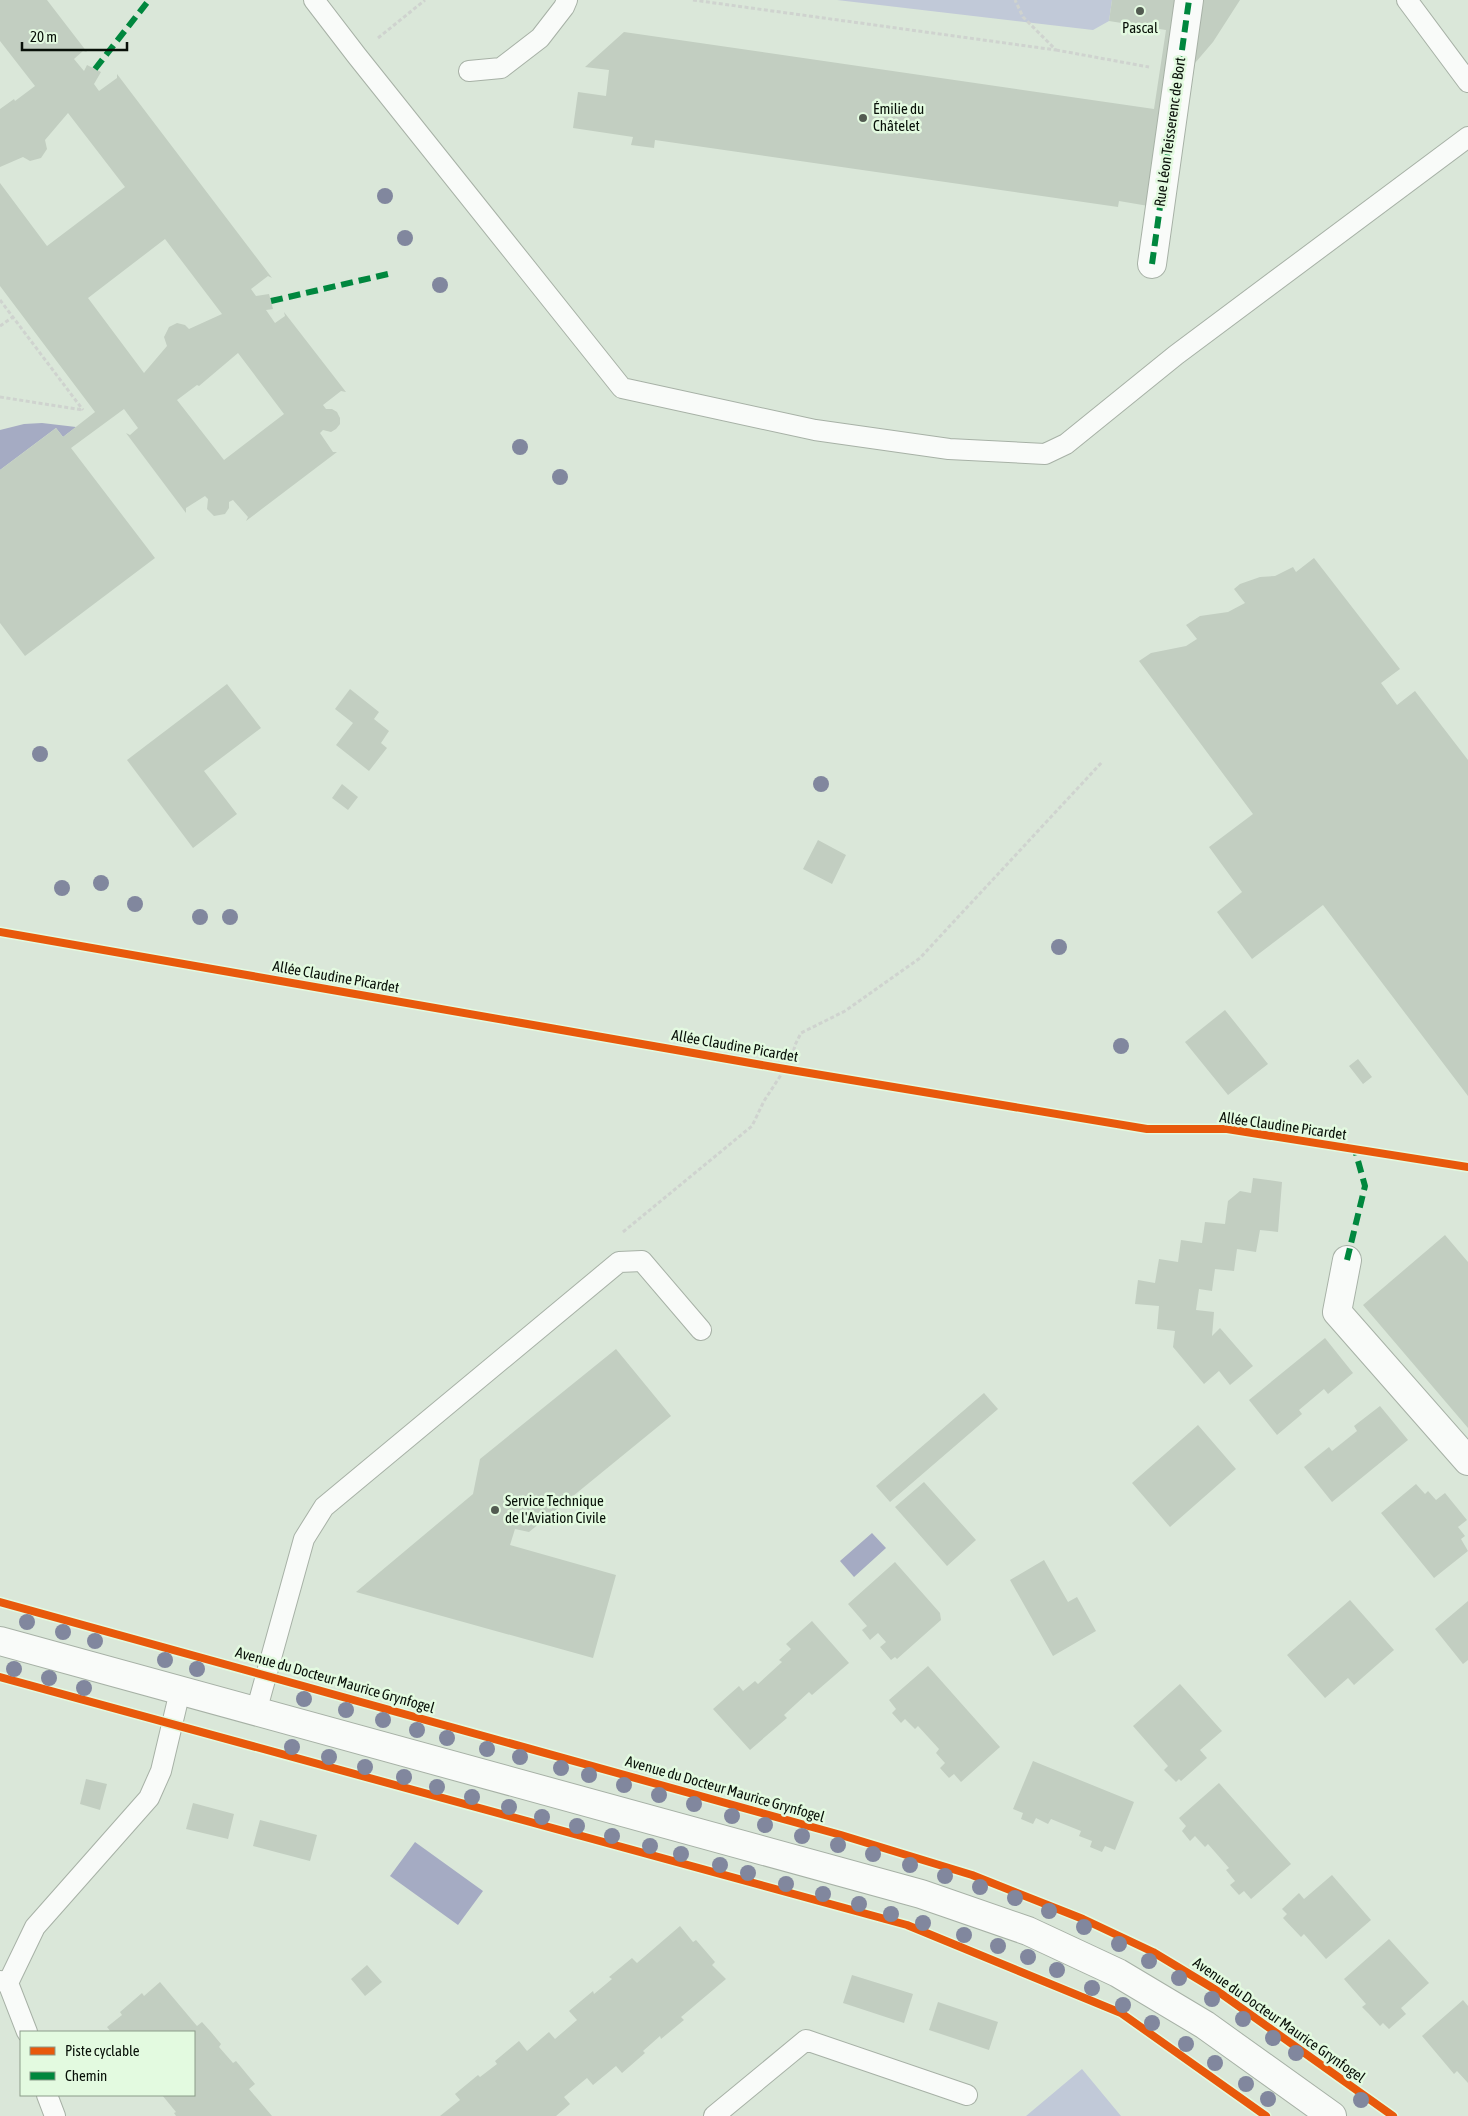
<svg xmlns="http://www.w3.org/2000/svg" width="1468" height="2116" font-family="'Asap Condensed',sans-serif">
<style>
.green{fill:#c1c9d8}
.water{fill:#a5abc3}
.building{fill:#c2cec1;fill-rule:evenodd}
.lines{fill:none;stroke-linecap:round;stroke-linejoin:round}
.service-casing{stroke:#a7b1a6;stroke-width:22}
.pedestrian-casing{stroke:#a7b1a6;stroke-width:30}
.minor-casing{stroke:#a7b1a6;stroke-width:30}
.tertiary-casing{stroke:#a7b1a6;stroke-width:30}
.path{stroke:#cfd3cf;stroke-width:3;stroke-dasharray:4 2.5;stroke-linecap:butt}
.service{stroke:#f9fbf9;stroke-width:20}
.pedestrian{stroke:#f9fbf9;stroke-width:28}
.minor{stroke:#f9fbf9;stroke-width:28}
.tertiary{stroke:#f9fbf9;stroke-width:28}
.quiet{stroke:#00873e;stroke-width:6;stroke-dasharray:12 6;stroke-linecap:butt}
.cycleway-casing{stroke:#e3fae0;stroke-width:11}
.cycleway{stroke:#e8590c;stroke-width:8}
.tree{fill:#81879e}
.poi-dot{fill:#525b51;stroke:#e3fae0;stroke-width:2}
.labels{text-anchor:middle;stroke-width:5;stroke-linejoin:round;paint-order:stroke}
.poi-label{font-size:15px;fill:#081008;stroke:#e3fae0;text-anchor:start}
.street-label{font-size:15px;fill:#081008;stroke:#e3fae0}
</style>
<rect width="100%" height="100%" fill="#dae7d9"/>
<path class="green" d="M837,0H1112L1109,21L1093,30Z
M1082,2069L1121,2116H1026Z"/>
<path class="water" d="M42,423L76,427L63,437L56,428L0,470V430L24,424Z
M872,1533L886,1548L854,1577L840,1561Z
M415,1842L483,1891L458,1925L390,1876Z"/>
<path class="building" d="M0,0H47L87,52L83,51L74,59L84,71L87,65L101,72L94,84L99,91L117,78V74L272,278L268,276L251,289L256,296L269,294L273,309L266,310L275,323L285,316L284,312L346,392L341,391L323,405L326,409H332L337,412L340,418V424L336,429L331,432L323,430L320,433L333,452H337L246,521L248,517L233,500L229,502V508L225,514L214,516L207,509L208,499L205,496L186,508V513L126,433L130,435L138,428L124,409L71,448L155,558L25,656L0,623V470L56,428L63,437L95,412L0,286V183L47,246L125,187L68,113L45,140L47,149L41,158L30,161L23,157L0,167V109L14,99L15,101L35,86L0,41ZM165,239L222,314L189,329L185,325L177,323L169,327L164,337L167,346L144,373L88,298ZM238,353L284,414L224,460L177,400L197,385L199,386Z
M1112,0H1240L1213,42L1195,63L1172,210L1119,201L1118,207L655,140L654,148L631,145L633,137L573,128L578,92L606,96L609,70L585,67L624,32L1154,109L1166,30L1109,21Z
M1314,558L1400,669L1381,683L1397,705L1415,691L1468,760V1096L1323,905L1252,959L1217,912L1242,892L1209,847L1253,814L1139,661L1151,653L1186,646L1197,639L1186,625L1200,616L1228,612L1245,603L1234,589L1240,584L1260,577L1275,576L1293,567L1296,572Z
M227,684L261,728L204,771L237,814L193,848L127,760Z
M350,689L379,712L374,719L389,731L381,743L387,748L369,771L336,745L353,723L335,709Z
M342,784L358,797L348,810L332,798Z
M818,840L846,855L832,884L803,869Z
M1225,1010L1268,1064L1228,1095L1185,1042Z
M1358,1059L1372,1077L1363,1084L1349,1066Z
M1253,1178L1282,1182L1278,1232L1260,1230L1256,1252L1237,1249L1234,1271L1215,1269L1212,1291L1199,1289L1196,1310L1214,1312L1212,1336L1220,1328L1253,1366L1230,1385L1219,1371L1204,1384L1173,1347L1175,1331L1157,1329L1159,1306L1135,1304L1138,1280L1155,1283L1159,1259L1178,1262L1181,1240L1202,1243L1205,1222L1225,1224L1228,1201L1240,1191L1251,1193Z
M1445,1235L1468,1262V1428L1363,1305Z
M1325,1338L1353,1373L1328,1394L1324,1389L1299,1410L1302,1414L1277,1435L1249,1400Z
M616,1349L671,1416L529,1532L515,1529L510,1545L616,1575L593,1658L356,1592L473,1494L480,1459Z
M984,1393L998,1409L890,1502L876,1486Z
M1380,1406L1408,1440L1332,1502L1304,1467L1329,1447L1332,1451L1357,1431L1354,1426Z
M1198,1425L1236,1469L1170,1527L1132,1483Z
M924,1482L976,1540L947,1566L895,1507Z
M1416,1484L1425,1494L1428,1491L1436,1500L1445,1493L1467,1520L1458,1527L1465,1536L1461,1539L1468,1551L1434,1578L1381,1513Z
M1044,1560L1068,1602L1077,1597L1096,1631L1053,1656L1010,1580Z
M895,1562L940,1613L941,1620L897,1659L895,1657L891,1660L880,1647L886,1642L878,1633L870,1640L862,1630L867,1626L848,1604Z
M1350,1600L1394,1650L1354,1685L1348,1678L1325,1698L1287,1655Z
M1468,1601V1660L1463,1664L1435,1629Z
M812,1621L849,1663L812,1695L809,1692L784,1715L787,1718L750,1750L713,1709L739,1686L743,1691L755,1681L758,1684L782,1662L779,1660L791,1649L786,1644Z
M928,1666L1000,1747L961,1782L954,1774L949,1778L940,1768L945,1763L936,1753L939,1749L918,1726L915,1729L905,1719L901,1723L892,1713L896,1709L889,1700Z
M1180,1684L1222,1731L1200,1750L1207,1758L1181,1781L1179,1779L1176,1782L1164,1770L1168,1766L1133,1726Z
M1033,1761L1134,1802L1115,1850L1105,1846L1102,1852L1090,1847L1092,1841L1079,1836L1081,1831L1051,1819L1048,1824L1036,1818L1033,1824L1021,1819L1023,1813L1013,1809Z
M86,1779L107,1784L100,1810L80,1804Z
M1219,1783L1291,1864L1251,1899L1244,1891L1239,1895L1230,1885L1235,1881L1226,1870L1229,1868L1208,1844L1205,1847L1195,1836L1190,1841L1182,1831L1186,1826L1179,1818Z
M193,1803L234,1814L228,1839L186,1829Z
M260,1820L317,1835L310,1861L253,1846Z
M1332,1875L1371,1920L1326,1959L1304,1934L1301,1937L1283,1918L1287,1914L1282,1909L1299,1893L1304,1899Z
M680,1926L693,1942L696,1940L715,1962L712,1965L726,1979L681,2017L684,2020L661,2039L660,2036L643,2051L645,2053L622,2073L616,2066L593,2085L587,2078L564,2097L570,2104L556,2116H440L460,2100L455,2094L478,2075L480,2077L497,2064L495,2061L519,2041L527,2051L549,2032L555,2039L577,2020L569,2011L593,1991L594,1994L612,1979L609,1977L632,1958L637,1963Z
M1389,1939L1429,1983L1401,2008L1406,2014L1389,2029L1383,2023L1380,2026L1368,2013L1362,2007L1366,2004L1344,1979Z
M367,1965L382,1982L365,1996L351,1979Z
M852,1975L913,1994L904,2023L843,2003Z
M160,1982L197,2026L202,2022L211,2032L221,2044L219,2047L233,2063L236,2061L255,2084L249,2089L272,2116H176L174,2113L176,2112L162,2095H194V2032H111L107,2027L122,2015L120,2012L142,1993L144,1996Z
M1463,2000L1468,2006V2083L1457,2071L1454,2074L1422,2036Z
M938,2002L998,2022L989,2050L929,2030Z"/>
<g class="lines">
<defs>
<path id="service" d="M314,0L357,56L622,388L815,430L949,449L1045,454L1066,444L1176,355L1468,137
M1407,0L1468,82
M469,71L501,68L540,38L564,7L567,0
M256,1712L304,1539L324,1507L619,1262L642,1261L701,1330
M0,1981L8,1983L35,1927L149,1798L161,1771L180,1691
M8,1983L27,2032
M47,2095L55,2116
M714,2116L806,2040L967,2095"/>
<path id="pedestrian" d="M1152,264L1189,0"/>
<path id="minor" d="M1347,1260L1337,1312L1468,1461"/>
<path id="tertiary" d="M0,1641L921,1894L1028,1931L1118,1973L1205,2025L1332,2116"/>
</defs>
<use href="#service" class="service-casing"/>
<use href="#pedestrian" class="pedestrian-casing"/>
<use href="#minor" class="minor-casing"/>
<use href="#tertiary" class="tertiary-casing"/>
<path class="path" d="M693,0L1056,50L1023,17L1015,0
M378,38L425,0
M1056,50L1149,67
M0,300L83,410
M0,326L13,317
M0,397L83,410
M623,1232L752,1126L764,1101L792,1058L795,1045L801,1033L845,1011L920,958L1102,762"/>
<use href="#service" class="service"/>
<use href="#pedestrian" class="pedestrian"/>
<use href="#minor" class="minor"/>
<use href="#tertiary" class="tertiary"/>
<path class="quiet" d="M95,69L149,0
M1152,264L1189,0
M271,301L388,274
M1347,1260L1365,1186L1355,1150"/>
<defs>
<path id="cycleway" d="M0,932L785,1069L1147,1129H1227L1468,1167
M0,1602L841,1835L972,1875L1083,1919L1153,1952L1216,1990L1393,2116
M0,1677L907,1925L1121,2013L1266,2116"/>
</defs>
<use href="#cycleway" class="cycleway-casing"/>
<use href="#cycleway" class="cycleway"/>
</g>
<g class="tree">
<circle cx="385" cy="196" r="8"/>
<circle cx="405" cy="238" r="8"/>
<circle cx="440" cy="285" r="8"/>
<circle cx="520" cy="447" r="8"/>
<circle cx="560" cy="477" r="8"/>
<circle cx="40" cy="754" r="8"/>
<circle cx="821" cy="784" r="8"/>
<circle cx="101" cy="883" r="8"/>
<circle cx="62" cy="888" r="8"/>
<circle cx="135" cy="904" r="8"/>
<circle cx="200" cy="917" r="8"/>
<circle cx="230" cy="917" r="8"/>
<circle cx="1059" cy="947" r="8"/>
<circle cx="1121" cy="1046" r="8"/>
<circle cx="27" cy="1622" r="8"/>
<circle cx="63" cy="1632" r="8"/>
<circle cx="95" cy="1641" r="8"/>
<circle cx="165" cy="1660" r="8"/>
<circle cx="14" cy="1669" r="8"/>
<circle cx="197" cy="1669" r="8"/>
<circle cx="49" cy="1678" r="8"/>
<circle cx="84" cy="1688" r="8"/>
<circle cx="304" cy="1699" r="8"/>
<circle cx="346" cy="1710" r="8"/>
<circle cx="383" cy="1720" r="8"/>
<circle cx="417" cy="1730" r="8"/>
<circle cx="447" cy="1738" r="8"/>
<circle cx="292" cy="1747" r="8"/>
<circle cx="487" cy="1749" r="8"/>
<circle cx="329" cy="1757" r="8"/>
<circle cx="520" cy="1757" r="8"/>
<circle cx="365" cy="1767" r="8"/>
<circle cx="561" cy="1768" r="8"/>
<circle cx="589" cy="1775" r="8"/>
<circle cx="404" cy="1777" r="8"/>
<circle cx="624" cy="1785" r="8"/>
<circle cx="437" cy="1787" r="8"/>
<circle cx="659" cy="1795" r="8"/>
<circle cx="472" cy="1797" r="8"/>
<circle cx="694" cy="1804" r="8"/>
<circle cx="509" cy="1807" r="8"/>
<circle cx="732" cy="1816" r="8"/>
<circle cx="542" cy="1817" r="8"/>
<circle cx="765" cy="1825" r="8"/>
<circle cx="577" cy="1826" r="8"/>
<circle cx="612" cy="1836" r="8"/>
<circle cx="802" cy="1836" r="8"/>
<circle cx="838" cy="1845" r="8"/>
<circle cx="650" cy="1846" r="8"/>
<circle cx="681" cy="1854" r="8"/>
<circle cx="873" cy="1854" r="8"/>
<circle cx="720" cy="1865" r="8"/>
<circle cx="910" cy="1865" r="8"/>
<circle cx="748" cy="1873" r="8"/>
<circle cx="945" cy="1876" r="8"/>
<circle cx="786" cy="1884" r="8"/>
<circle cx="980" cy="1887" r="8"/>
<circle cx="823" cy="1894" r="8"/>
<circle cx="1015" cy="1898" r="8"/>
<circle cx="859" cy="1904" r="8"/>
<circle cx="1049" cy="1911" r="8"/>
<circle cx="891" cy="1914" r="8"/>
<circle cx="923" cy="1923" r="8"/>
<circle cx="1084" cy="1927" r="8"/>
<circle cx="964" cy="1935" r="8"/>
<circle cx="1119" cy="1944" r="8"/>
<circle cx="998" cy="1946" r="8"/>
<circle cx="1028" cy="1957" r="8"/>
<circle cx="1149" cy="1961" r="8"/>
<circle cx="1057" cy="1970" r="8"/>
<circle cx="1179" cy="1978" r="8"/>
<circle cx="1092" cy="1988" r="8"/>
<circle cx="1212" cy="1999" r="8"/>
<circle cx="1123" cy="2005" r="8"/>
<circle cx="1243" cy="2019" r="8"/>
<circle cx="1152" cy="2023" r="8"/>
<circle cx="1273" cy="2038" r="8"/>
<circle cx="1186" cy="2044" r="8"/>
<circle cx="1296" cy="2053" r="8"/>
<circle cx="1215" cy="2063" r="8"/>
<circle cx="1246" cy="2084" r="8"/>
<circle cx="1268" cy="2099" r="8"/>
<circle cx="1361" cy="2100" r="8"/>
</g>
<g class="poi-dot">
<circle cx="1140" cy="11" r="5"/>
<circle cx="863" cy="118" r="5"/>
<circle cx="495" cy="1510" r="5"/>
</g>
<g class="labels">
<g class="poi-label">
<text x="1140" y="33" text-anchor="middle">Pascal</text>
<text x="873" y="114">Émilie du<tspan x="873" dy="17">Châtelet</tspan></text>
<text x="505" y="1506">Service Technique<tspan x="505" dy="17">de l'Aviation Civile</tspan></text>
</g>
<g class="street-label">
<text transform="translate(1170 132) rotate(-82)" y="5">Rue Léon Teisserenc de Bort</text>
<text transform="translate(336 977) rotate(10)" y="5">Allée Claudine Picardet</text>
<text transform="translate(735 1046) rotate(10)" y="5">Allée Claudine Picardet</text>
<text transform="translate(1283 1126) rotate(8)" y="5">Allée Claudine Picardet</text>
<text transform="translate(335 1680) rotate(16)" y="5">Avenue du Docteur Maurice Grynfogel</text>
<text transform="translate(725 1789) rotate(16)" y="5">Avenue du Docteur Maurice Grynfogel</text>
<text transform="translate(1279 2020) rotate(35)" y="5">Avenue du Docteur Maurice Grynfogel</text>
</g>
</g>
<rect x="20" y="2031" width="175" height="65" fill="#e3fae0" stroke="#8b9c8a"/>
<rect x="30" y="2047" width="25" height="8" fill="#e8590c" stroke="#8b9c8a"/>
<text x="65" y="2056" font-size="15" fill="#081008">Piste cyclable</text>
<rect x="30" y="2072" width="25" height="8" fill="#00873e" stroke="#8b9c8a"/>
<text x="65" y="2081" font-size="15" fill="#081008">Chemin</text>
<path d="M22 42v8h105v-8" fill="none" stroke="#081008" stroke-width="2.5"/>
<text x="30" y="42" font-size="15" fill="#081008" stroke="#e3fae0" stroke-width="4" paint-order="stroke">20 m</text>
</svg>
